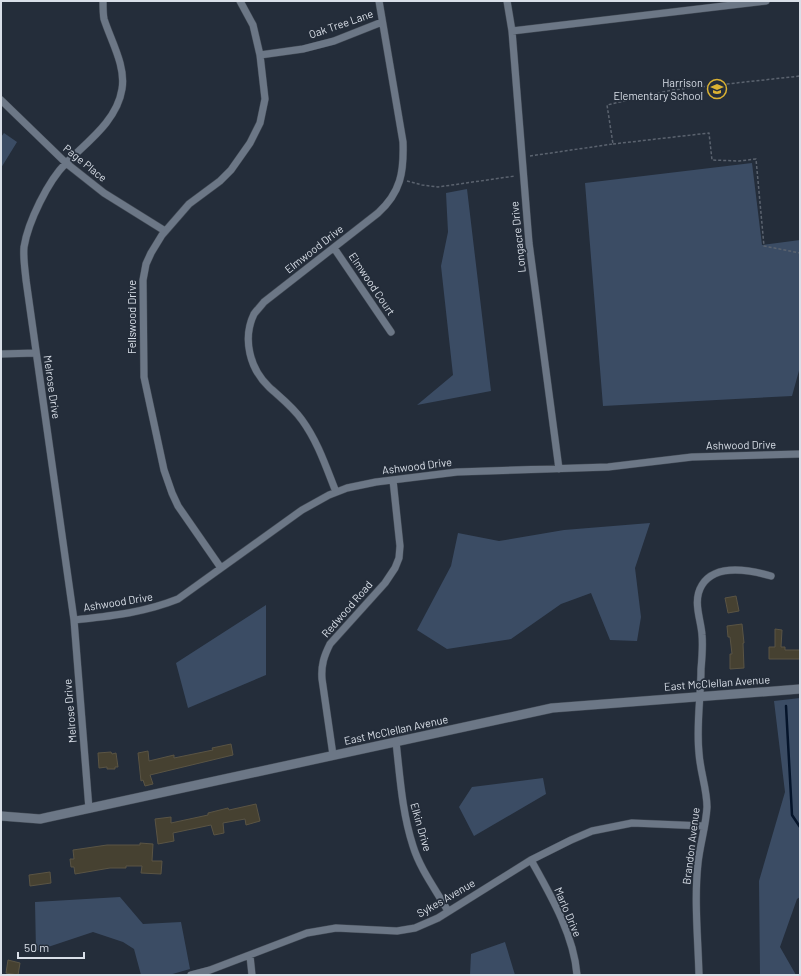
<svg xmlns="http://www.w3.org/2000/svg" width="801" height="976" font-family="Barlow,sans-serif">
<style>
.green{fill:#3b4c64}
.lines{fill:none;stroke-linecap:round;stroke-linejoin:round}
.stream{stroke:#05142a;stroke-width:2.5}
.building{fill:#464131;stroke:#5a5444}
.minor-casing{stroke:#424a55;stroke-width:8}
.tertiary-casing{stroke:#424a55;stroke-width:10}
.path{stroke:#5b636f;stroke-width:1.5;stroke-dasharray:3 2;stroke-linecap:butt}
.minor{stroke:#6c7786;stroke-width:7}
.tertiary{stroke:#6c7786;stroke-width:9}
.labels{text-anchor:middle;stroke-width:3.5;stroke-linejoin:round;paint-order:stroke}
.street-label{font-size:11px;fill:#d9dfe8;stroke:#242d3a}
.poi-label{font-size:11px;fill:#d9dfe8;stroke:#242d3a;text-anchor:end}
</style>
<rect width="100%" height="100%" fill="#242d3a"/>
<path class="green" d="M4,133L17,142L1,168V137Z
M752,163L762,245L800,240V367L792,396L603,406L585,183Z
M467,189L491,391L417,405L453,375L441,266L448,232L446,193Z
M650,523L635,568L641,617L637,641L610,640L591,593L561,604L511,639L447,649L417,630L451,566L458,533L499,541L564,530Z
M266,605V675L188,708L176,663Z
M800,698V897L797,899L780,947L796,975H760L759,881L785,792L774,701Z
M543,778L546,794L474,836L459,807L472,787Z
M120,897L143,924L181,922L190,969L169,975H141L134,949L123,942L93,932L36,951L35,902Z
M505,942L515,975H470L471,954Z"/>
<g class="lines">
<path class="stream" d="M786,706L792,815L800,827"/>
</g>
<path class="building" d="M736,596L739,611L728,613L725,598Z
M742,624L744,643H743L744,668L730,669V654H732L730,637H728L727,626Z
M775,629L782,630L781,647H785V650H800V659H769V647H775Z
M231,744L233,755L150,775L153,784L145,786L143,780L141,781L138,753L148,751L149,761L174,755V758L213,750L212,748Z
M111,752L112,754L116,753L118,767H115V769H107V767L99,768L98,753Z
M256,804L260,821L246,825L245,819L223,823L224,833L214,835L211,825L173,833L174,841L158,844L155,819L171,817V823L208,815V813L228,808L229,810Z
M140,843L153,844L152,861H162L161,874L141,873L142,866H126V868H110L75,874L74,867H71L70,859H74L73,850L107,845H140Z
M50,872L51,883L30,886L29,875Z
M8,960L20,963L18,975L6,973Z"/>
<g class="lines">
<defs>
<path id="minor" d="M507,1L512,31L529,243L559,469
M512,31L766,1
M260,55L303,49L334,41L382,22
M1,100L66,163L104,193L165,231
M334,248L391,332
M1,354L36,353
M336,492C326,467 318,442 302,420C293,407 281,398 269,387C250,369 242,339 254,314C257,310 261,306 264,302L378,213C401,192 404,172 403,142L379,1
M221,568L178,506L172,493L164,470L144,377L143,280L146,264L151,253L162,235L189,204L220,181L231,170L250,143L260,123L265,99L260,55L253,25L240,1
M74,620C110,616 143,613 178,599L302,510L329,495L347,488L376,482L457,472L608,467L692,457L800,454
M396,742C400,777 402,812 413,846C420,869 436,890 448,911
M333,755L322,679C321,665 324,656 330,644L385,583L395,568L399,558L400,546L393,480
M89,809L74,620L26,280C25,269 23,258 24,247C28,222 48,181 66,163C87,142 117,121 122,89C126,66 111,41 104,19C103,14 103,7 103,1
M531,860C550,894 574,935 577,975
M250,956L252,975
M191,975L210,970L307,933L336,928L397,931L415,928L438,918L531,860L571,840L592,831L632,823L704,826
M699,975C698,938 694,900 698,863C700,844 706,826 707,807C707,789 700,771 699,753C696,725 701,696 701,669C702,658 703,646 702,635C701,619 692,601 702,585C716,563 750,570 771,576"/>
<path id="tertiary" d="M1,816L40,819L49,817L552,708L800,689"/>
</defs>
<use href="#minor" class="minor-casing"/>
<use href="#tertiary" class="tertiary-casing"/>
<path class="path" d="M613,144L709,133L712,160L739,161L756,159L764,246L800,253
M530,156L613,144L607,105L672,90L800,76
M407,181L422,185L438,187L515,176"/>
<use href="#minor" class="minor"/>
<use href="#tertiary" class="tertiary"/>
</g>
<defs>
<symbol id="school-ring" viewBox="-11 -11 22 22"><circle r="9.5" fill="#242d3a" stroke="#dbb233" stroke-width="1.5"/><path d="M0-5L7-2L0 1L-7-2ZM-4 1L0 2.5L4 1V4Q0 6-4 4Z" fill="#dbb233"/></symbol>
</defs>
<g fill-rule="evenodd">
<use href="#school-ring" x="706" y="78" width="22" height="22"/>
</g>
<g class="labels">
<g class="street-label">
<text transform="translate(341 24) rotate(-19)" y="4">Oak Tree Lane</text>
<text transform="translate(85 163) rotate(39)" y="4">Page Place</text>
<text transform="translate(518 237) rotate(-96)" y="4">Longacre Drive</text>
<text transform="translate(314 249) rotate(-38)" y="4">Elmwood Drive</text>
<text transform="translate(372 284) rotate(56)" y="4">Elmwood Court</text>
<text transform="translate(132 317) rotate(-90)" y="4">Fellswood Drive</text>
<text transform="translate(52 387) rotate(82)" y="4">Melrose Drive</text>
<text transform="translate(741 445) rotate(-1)" y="4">Ashwood Drive</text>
<text transform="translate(417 466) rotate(-7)" y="4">Ashwood Drive</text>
<text transform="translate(118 602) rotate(-9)" y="4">Ashwood Drive</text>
<text transform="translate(347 609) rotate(-49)" y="4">Redwood Road</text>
<text transform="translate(717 683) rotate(-4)" y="4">East McClellan Avenue</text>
<text transform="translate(70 711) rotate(-95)" y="4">Melrose Drive</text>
<text transform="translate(396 730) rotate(-12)" y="4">East McClellan Avenue</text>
<text transform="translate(421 827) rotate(74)" y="4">Elkin Drive</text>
<text transform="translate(691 846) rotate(-83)" y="4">Brandon Avenue</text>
<text transform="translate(446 898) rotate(-30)" y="4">Sykes Avenue</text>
<text transform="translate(568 912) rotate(67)" y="4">Marlo Drive</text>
</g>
<g class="poi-label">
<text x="703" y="87">Harrison<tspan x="703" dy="13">Elementary School</tspan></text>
</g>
</g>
<rect width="801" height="976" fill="none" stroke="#d9dfe8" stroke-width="4"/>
<path d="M18 952v6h66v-6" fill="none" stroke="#d9dfe8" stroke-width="2"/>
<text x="24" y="952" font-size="12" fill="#d9dfe8" stroke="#242d3a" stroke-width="3" paint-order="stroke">50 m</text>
</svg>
